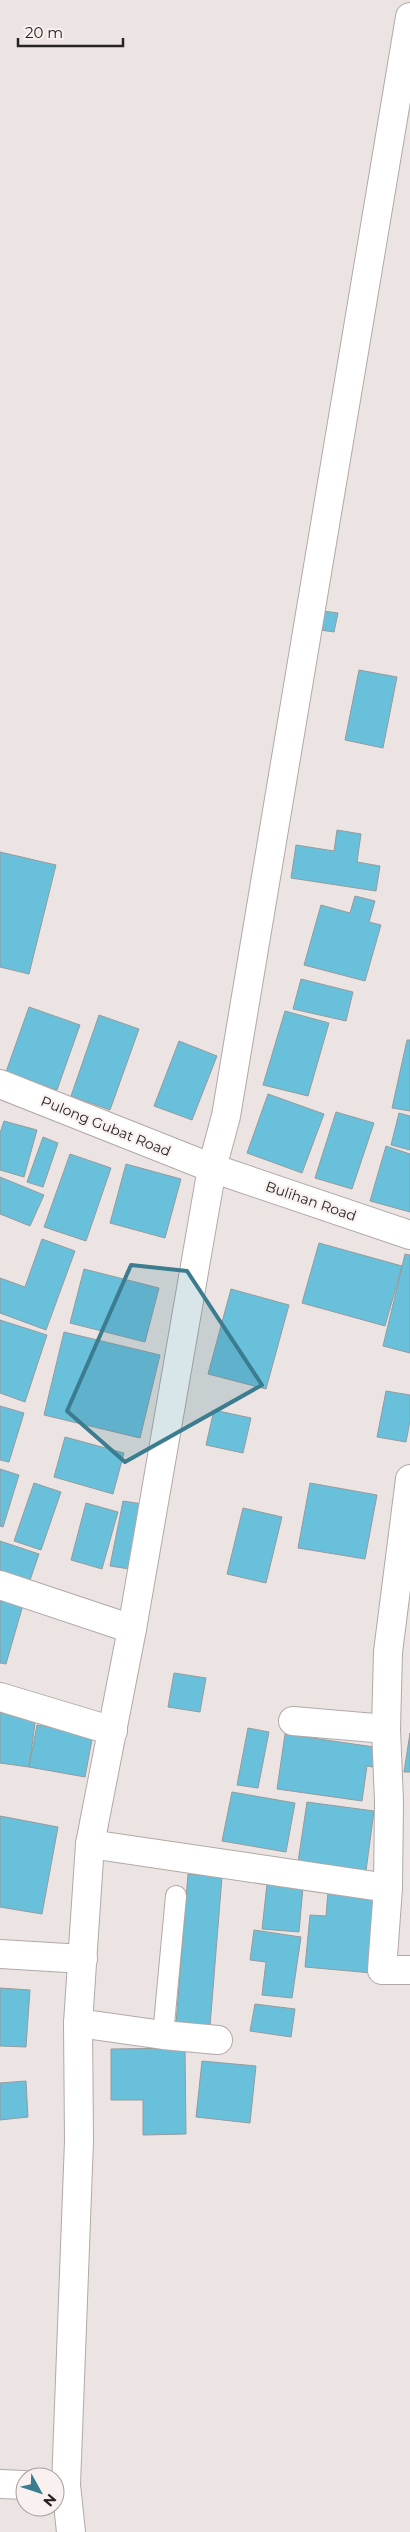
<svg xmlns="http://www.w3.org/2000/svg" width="410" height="2532" font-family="Montserrat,sans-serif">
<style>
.building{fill:#69c0db;stroke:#949b9e}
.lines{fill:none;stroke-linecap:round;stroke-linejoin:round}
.lane-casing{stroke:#b1a9a7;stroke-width:22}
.street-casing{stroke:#b1a9a7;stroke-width:30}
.secondary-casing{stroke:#b1a9a7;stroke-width:30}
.lane{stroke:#fff;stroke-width:20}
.street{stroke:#fff;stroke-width:28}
.secondary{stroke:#fff;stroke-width:28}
.marked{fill:#3b7c8f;fill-opacity:0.2;stroke:#3b7c8f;stroke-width:4;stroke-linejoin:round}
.labels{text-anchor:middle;stroke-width:4.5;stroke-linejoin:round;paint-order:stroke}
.street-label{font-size:14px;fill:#262322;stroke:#f9f1ef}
</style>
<rect width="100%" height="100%" fill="#ece4e2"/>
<path class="building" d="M323,611L338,613L334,632L320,630Z
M359,670L397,677L383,748L345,740Z
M337,830L361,834L357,862L380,866L376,891L291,878L296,845L334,851Z
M0,852L56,865L29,974L0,967Z
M355,896L375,901L369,922L381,925L365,981L304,965L321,905L350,913Z
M301,979L353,992L346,1021L293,1009Z
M29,1007L80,1025L57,1090L6,1072Z
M285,1011L329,1023L308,1096L263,1085Z
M99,1015L139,1029L110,1110L71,1096Z
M407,1040H410V1111L392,1108Z
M179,1041L217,1056L192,1120L154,1106Z
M268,1094L324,1114L302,1173L247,1153Z
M336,1112L374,1123L352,1189L315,1178Z
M399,1113L410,1116V1150L391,1145Z
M4,1121L37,1130L24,1177L0,1170V1133Z
M43,1137L58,1143L43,1187L27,1182Z
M386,1146L410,1154V1212L370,1201Z
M70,1154L111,1168L86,1241L44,1227Z
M126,1164L181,1179L165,1238L110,1223Z
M0,1177L44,1195L30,1226L0,1214Z
M42,1239L75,1251L46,1330L0,1313V1278L25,1287Z
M319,1243L402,1266L385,1326L302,1303Z
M405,1254L410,1255V1353L383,1346Z
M84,1269L159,1288L145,1342L70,1323Z
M231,1289L289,1305L266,1389L208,1374Z
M0,1320L47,1335L25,1402L0,1393Z
M64,1332L160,1355L140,1438L44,1415Z
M386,1391L410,1395V1421L406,1442L377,1437Z
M0,1406L24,1413L9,1462L0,1460Z
M214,1410L251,1418L243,1453L206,1445Z
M65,1437L124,1453L113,1494L54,1477Z
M0,1469L19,1475L3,1527L0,1526Z
M34,1483L61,1492L41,1550L14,1541Z
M310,1483L377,1495L365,1559L298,1548Z
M123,1501L149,1505L136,1570L110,1566Z
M86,1503L118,1512L102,1569L71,1560Z
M243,1508L282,1517L266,1583L227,1574Z
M0,1541L39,1554L28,1586L0,1577Z
M0,1599L23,1605L6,1664L0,1663Z
M174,1673L206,1678L200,1712L168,1707Z
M0,1712L36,1716L29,1767L0,1763Z
M37,1725L93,1734L85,1777L29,1767Z
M248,1728L269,1732L258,1788L237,1785Z
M410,1733V1772H404Z
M285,1734L381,1748L378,1768L367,1766L362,1801L277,1789Z
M232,1792L295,1803L286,1852L222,1841Z
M307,1802L374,1811L366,1871L298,1862Z
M0,1816L58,1827L42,1914L0,1907Z
M188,1874L222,1877L210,2026L176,2023Z
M267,1884L303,1887L299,1932L262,1929Z
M328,1892L380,1897L372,1973L305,1967L310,1915L326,1916Z
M254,1930L301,1937L292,1998L262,1995L266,1962L250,1960Z
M0,1988L30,1990L26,2047L0,2046Z
M255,2004L295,2009L291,2037L250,2031Z
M185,2048L186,2134L143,2135V2100H111V2049Z
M202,2061L256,2066L250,2123L196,2117Z
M26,2081L28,2117L0,2120V2083Z"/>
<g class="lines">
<defs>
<path id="lane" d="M163,2035L176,1896"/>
<path id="street" d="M212,1168L226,1116L410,17
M410,1479L388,1652L386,1729L389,1801L388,1888L382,1970H410
M0,1585L132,1629
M0,1697L113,1731
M293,1721L386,1729
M90,1844L388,1888
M0,1954L83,1959
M78,2023L163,2035L218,2040"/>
<path id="secondary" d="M0,1084L212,1168L410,1235
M0,2484L25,2485
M71,2532L66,2485L79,2141L78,2023L90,1844L132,1629L212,1168"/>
</defs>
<use href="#lane" class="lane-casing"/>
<use href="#street" class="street-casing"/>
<use href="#secondary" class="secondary-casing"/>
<use href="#lane" class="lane"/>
<use href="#street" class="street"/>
<use href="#secondary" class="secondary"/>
</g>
<path class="marked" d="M131,1265L187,1271L262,1385L125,1462L67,1411Z"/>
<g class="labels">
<g class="street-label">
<text transform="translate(106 1126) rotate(22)" y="5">Pulong Gubat Road</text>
<text transform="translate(311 1201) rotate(19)" y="5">Bulihan Road</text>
</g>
</g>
<g transform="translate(40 2492) rotate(130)"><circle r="24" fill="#f9f1ef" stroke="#a59f9d"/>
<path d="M0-4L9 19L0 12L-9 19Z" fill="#3b7c8f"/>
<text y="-8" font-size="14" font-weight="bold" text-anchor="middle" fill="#262322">N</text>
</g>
<path d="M18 38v8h105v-8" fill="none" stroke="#262322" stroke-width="2.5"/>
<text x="25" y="38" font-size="15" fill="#262322" stroke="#f9f1ef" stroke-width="4" paint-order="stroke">20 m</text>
</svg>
